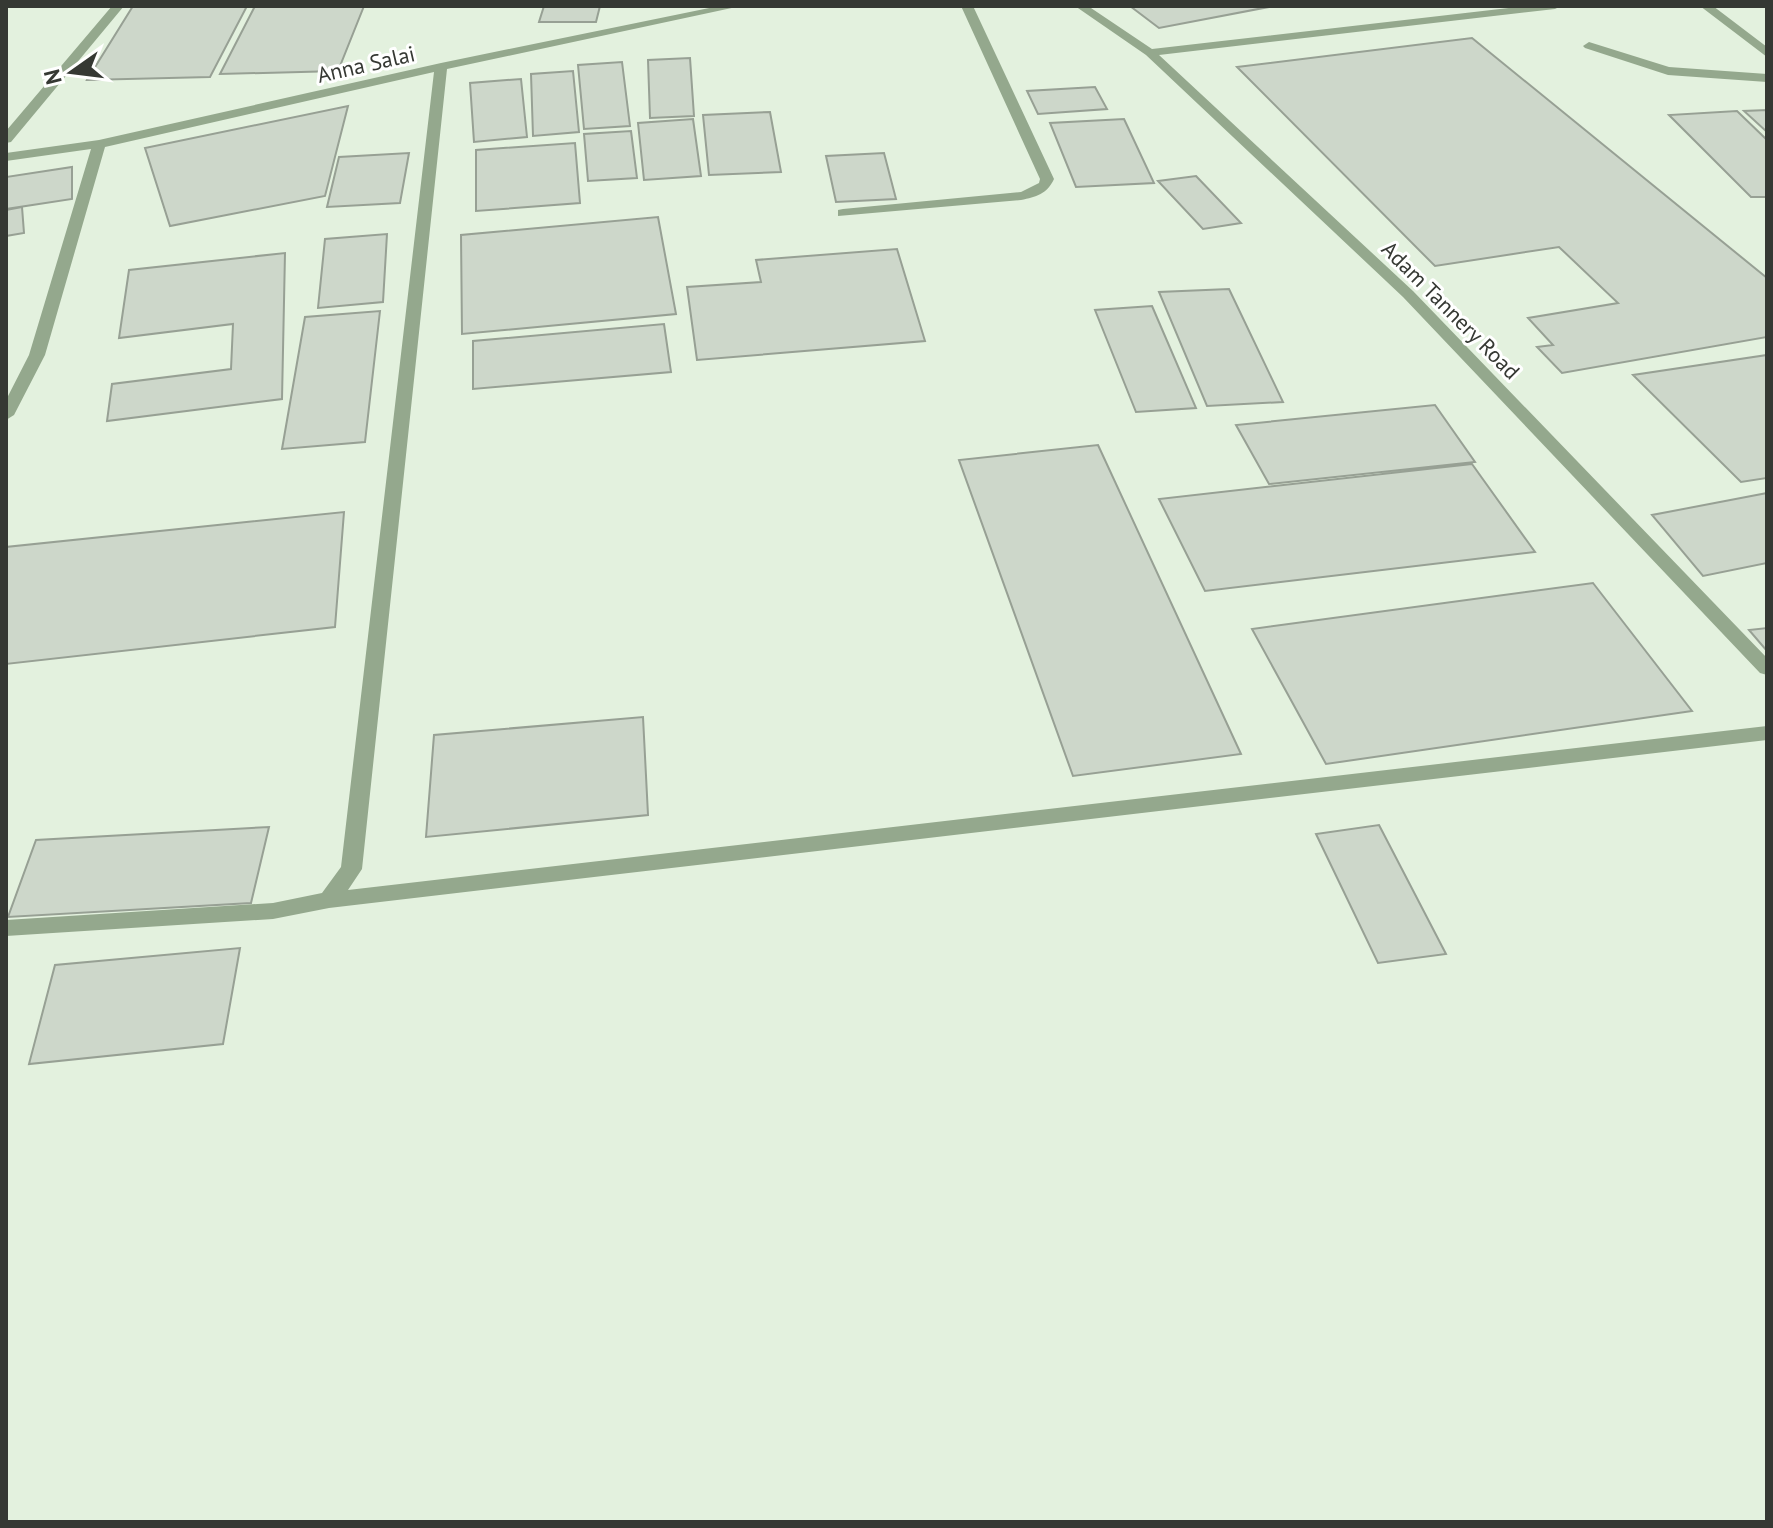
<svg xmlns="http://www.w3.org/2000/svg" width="1773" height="1528" font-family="'PT Sans',sans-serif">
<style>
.built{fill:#e3f1de}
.building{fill:#cdd7ca;stroke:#97a094;stroke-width:2}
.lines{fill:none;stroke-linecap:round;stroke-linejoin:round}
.minor{fill:#94a88d;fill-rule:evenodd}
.labels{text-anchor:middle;stroke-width:6;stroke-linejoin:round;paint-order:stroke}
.far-street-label{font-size:22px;fill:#353833;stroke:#fff}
</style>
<rect width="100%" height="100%" fill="#f2fbee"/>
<path class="built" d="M6,6H1767V1522H6Z"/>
<path class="building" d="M133,6H247L210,77L87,80Z
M255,6H364L338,71L220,74Z
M544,6H600L596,22H539Z
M1130,6H1274L1159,28Z
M1472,38L1767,278V337L1562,373L1537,347L1553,345L1528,318L1618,303L1559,247L1435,266L1237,67Z
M690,58L694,116L650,118L648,60Z
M622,62L630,126L584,129L578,65Z
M573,71L579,132L533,136L531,74Z
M521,79L527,137L474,142L470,83Z
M1095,87L1107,109L1038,114L1027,91Z
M348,106L325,196L170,226L145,148Z
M1767,110V132L1744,111Z
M1737,111L1767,140V197H1751L1669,115Z
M770,112L781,172L709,175L703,115Z
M693,119L701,176L644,180L638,123Z
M1124,119L1154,183L1076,187L1050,123Z
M631,131L637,178L588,181L584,134Z
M575,143L580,203L476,211V150Z
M409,153L400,203L327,207L339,157Z
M884,153L896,199L836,202L826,156Z
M72,167V199L6,209V177Z
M1196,176L1241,223L1203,229L1158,181Z
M22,207L24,233L6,236V210Z
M658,217L676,314L462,334L461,235Z
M387,234L383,302L318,308L325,239Z
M897,249L925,341L697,360L687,287L761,282L756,260Z
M285,253L282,399L107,421L112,384L231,369L233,324L119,338L129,270Z
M1229,289L1283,402L1207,406L1159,292Z
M1152,306L1196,408L1136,412L1095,310Z
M380,311L365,442L282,449L305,317Z
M664,324L671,372L473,389V341Z
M1767,355V478L1741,482L1633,375Z
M1435,405L1475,462L1269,484L1236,425Z
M1098,445L1241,754L1073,776L959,460Z
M1472,464L1535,552L1205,591L1159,499Z
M1767,493V563L1703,576L1652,515Z
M344,512L335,627L6,664V547Z
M1593,583L1692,711L1326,764L1252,629Z
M1767,628V651L1749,630Z
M643,717L648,815L426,837L434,735Z
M1379,825L1446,954L1378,963L1316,834Z
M269,827L251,903L8,917L36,840Z
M240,948L223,1044L29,1064L55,965Z"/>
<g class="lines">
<path class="minor" d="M112,6H124L11,142L6,143V131Z
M719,6H741L447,69L362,869L348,890L1767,726V740L329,908L273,919L6,936V920L273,903L322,893L341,867L434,72L105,147L45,355L14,415L6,420V400L29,355L91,149L6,161V153L99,140L441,63Z
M961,6H973L1054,179C1047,194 1036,197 1021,200L838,216V210L843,209L1021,192L1039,183L1040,179Z
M1075,6H1088L1152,49L1526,6H1561L1555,9L1159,55L1413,291L1767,658V675L1760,673L1403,297L1146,55Z
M1700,6H1713L1767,47V57Z
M1589,42L1669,67L1767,74V82L1668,75L1585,48L1583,46Z"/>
</g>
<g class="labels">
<g class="far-street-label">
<text transform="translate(366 64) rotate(-13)" y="8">Anna Salai</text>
<text transform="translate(1451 310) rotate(45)" y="8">Adam Tannery Road</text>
</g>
</g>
<rect width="1773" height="1528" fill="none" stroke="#353833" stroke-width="16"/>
<g transform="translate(72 72) rotate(256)" stroke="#ffffff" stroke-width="6" paint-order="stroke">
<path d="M0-6L14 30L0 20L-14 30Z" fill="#353833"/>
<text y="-12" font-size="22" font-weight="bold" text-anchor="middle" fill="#353833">N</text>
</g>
</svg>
